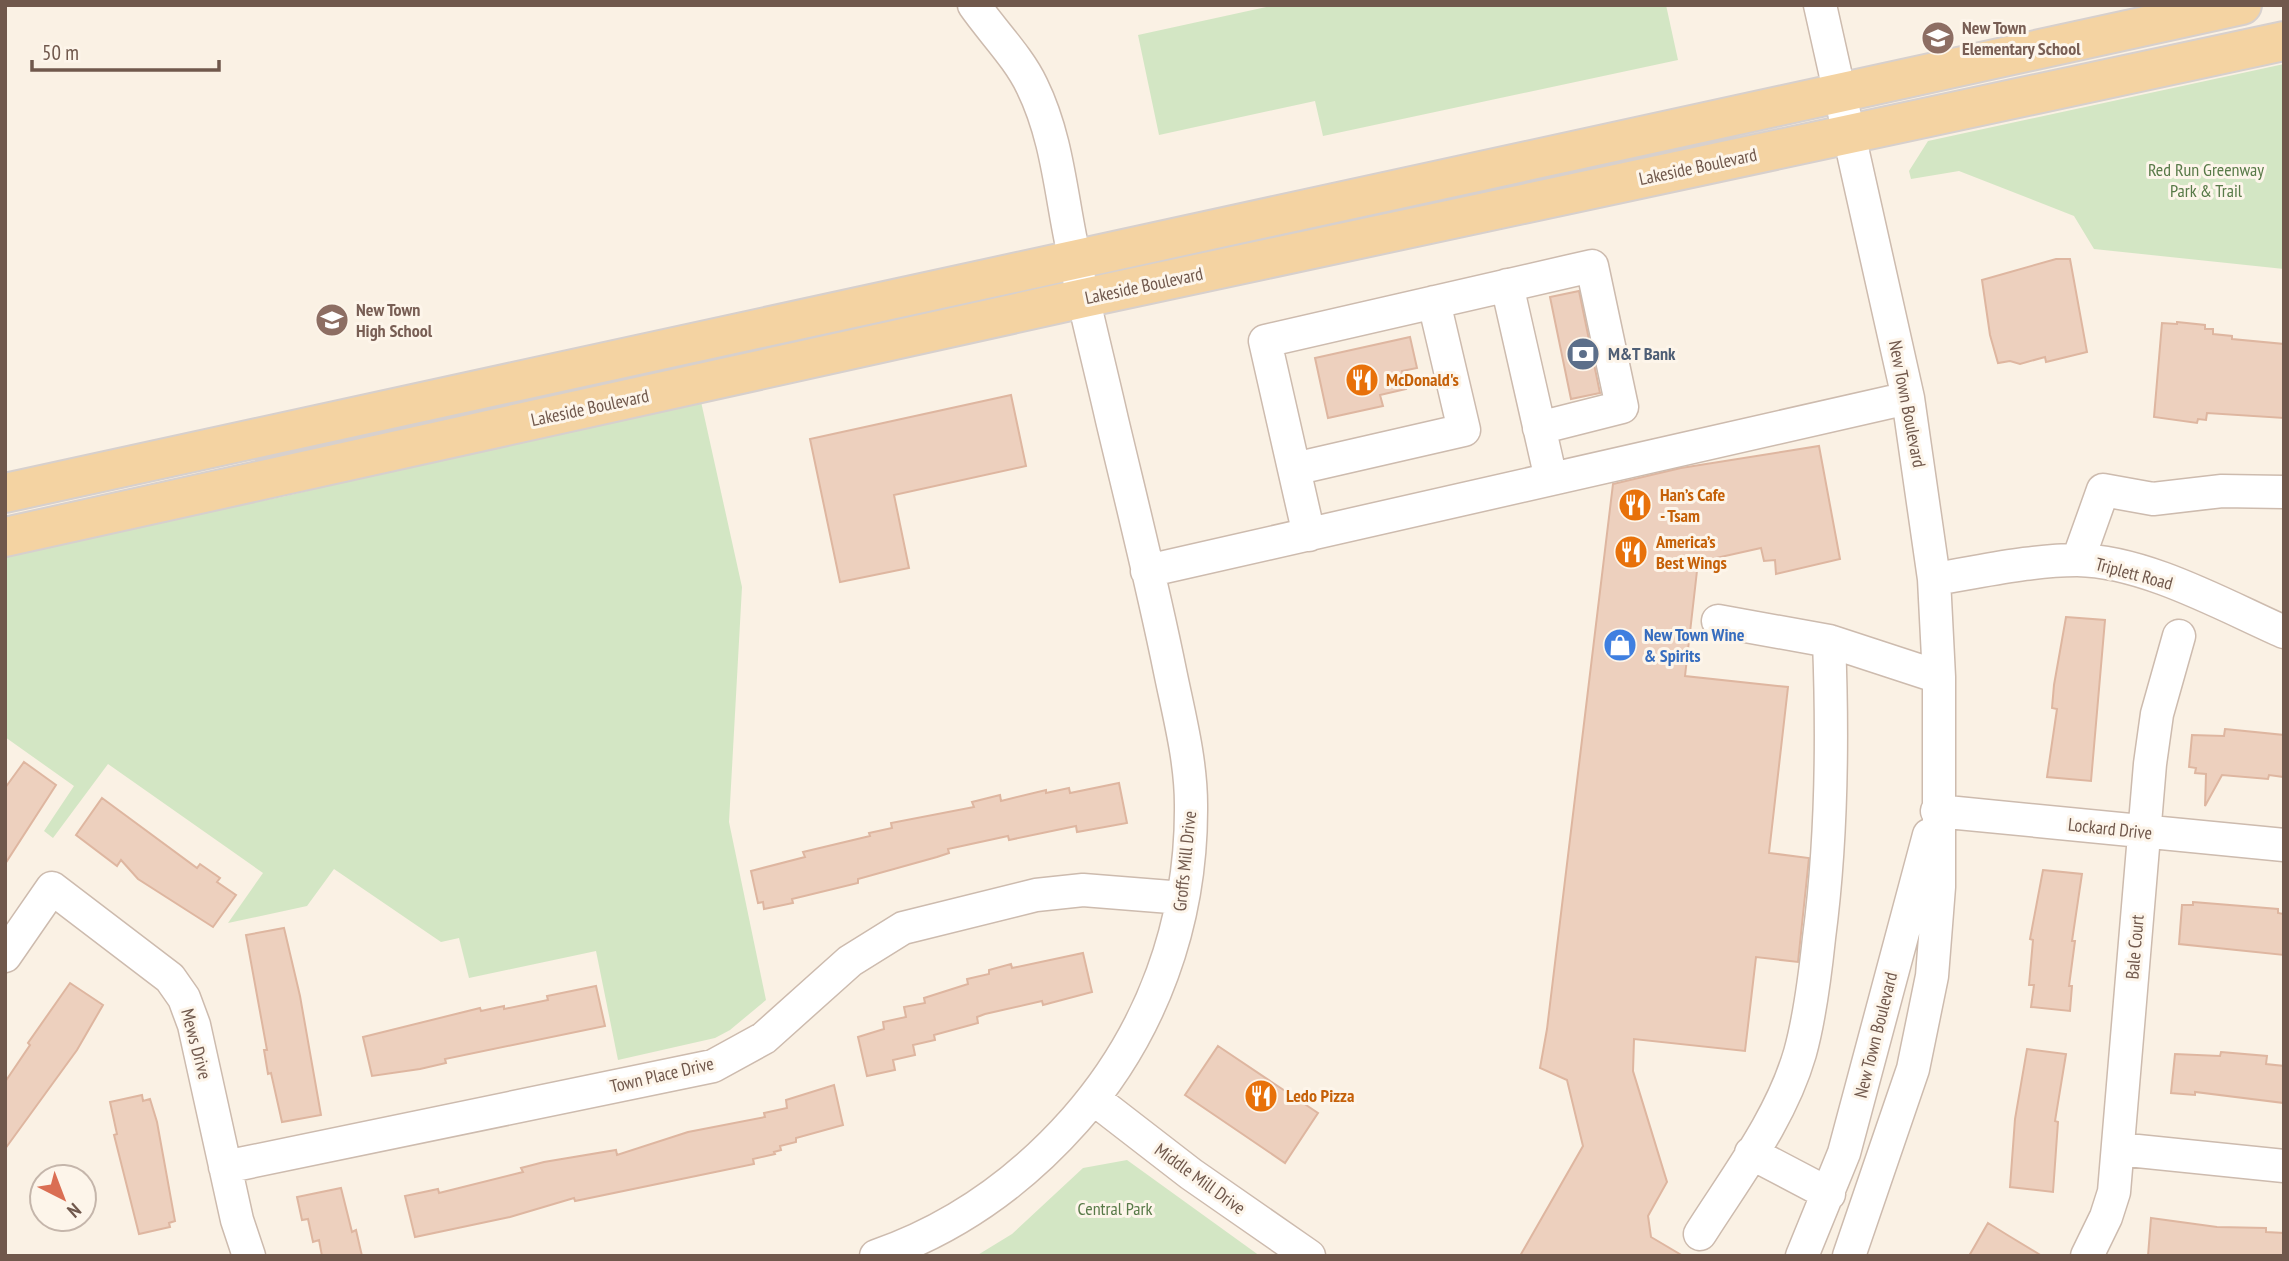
<svg xmlns="http://www.w3.org/2000/svg" width="2289" height="1261" font-family="'PT Sans Narrow',sans-serif">
<style>
.green{fill:#d3e6c4}
.building{fill:#edd0be;stroke:#deb6a0;stroke-width:2}
.lines{fill:none;stroke-linecap:round;stroke-linejoin:round}
.minor-casing{stroke:#cdbbae;stroke-width:35}
.major-casing{stroke:#d7d0cd;stroke-width:42}
.minor{stroke:#fff;stroke-width:32}
.major{stroke:#f4d3a2;stroke-width:38}
.labels{text-anchor:middle;stroke-width:6;stroke-linejoin:round;paint-order:stroke}
.education-label{font-size:18px;font-weight:bold;fill:#785e54;stroke:#fdf5ea;text-anchor:start}
.street-label{font-size:18px;fill:#70584c;stroke:#fdf5ea}
.park-label{font-size:18px;fill:#587a48;stroke:#fdf5ea}
.service-label{font-size:18px;font-weight:bold;fill:#4e5e75;stroke:#fdf5ea;text-anchor:start}
.food-label{font-size:18px;font-weight:bold;fill:#c56008;stroke:#fdf5ea;text-anchor:start}
.shop-label{font-size:18px;font-weight:bold;fill:#366cbe;stroke:#fdf5ea;text-anchor:start}
</style>
<rect width="100%" height="100%" fill="#faf1e4"/>
<path class="green" d="M1276,5H1666L1678,60L1323,136L1315,101L1159,135L1138,35Z
M2284,64V269L2094,249L2074,216L1959,171L1911,179L1909,171L1928,141Z
M700,397L742,587L729,822L766,1000L730,1030L715,1038L618,1060L596,951L469,978L459,938L441,942L334,869L307,906L228,923L263,873L108,764L53,838L44,831L74,786L5,737V554L286,496Z
M1127,1160L1260,1256H976L1012,1234L1083,1168Z"/>
<path class="building" d="M2056,259H2070L2087,352L2046,362L2045,357L2020,364L2010,361L1998,363L1990,335L1982,280Z
M1579,291L1600,393L1571,399L1550,297Z
M2177,322L2205,325V329H2213V334L2232,336V339L2284,344V418L2207,413L2206,420L2198,419L2197,423L2154,417L2162,323L2177,324Z
M1410,337L1417,368L1402,371L1406,389L1380,395L1383,406L1328,418L1315,358Z
M1011,395L1026,466L894,495L909,568L840,582L810,439Z
M1819,446L1840,559L1776,574L1775,560L1764,561L1761,548L1698,562L1685,676L1788,687L1769,853L1809,858L1798,962L1756,957L1745,1051L1634,1039L1633,1071L1667,1182L1648,1216L1651,1237L1683,1256H1520L1583,1146L1567,1080L1540,1068L1547,1029L1613,484L1681,468Z
M2066,617L2105,620L2091,781L2047,777L2057,709L2052,708L2054,685Z
M2225,729L2284,735V777L2269,775L2268,779L2222,775L2205,806L2206,774L2195,773L2196,768L2189,767L2192,735L2224,736Z
M24,762L56,785L5,864V788Z
M1119,783L1127,823L1077,832L1076,826L1009,840L1008,836L948,849L949,853L937,857L858,879V883L792,899L793,903L764,909L763,902L758,903L751,871L805,857L803,852L870,836L869,833L892,828L891,823L974,807L972,802L1000,795L1001,801L1046,790V793L1069,788L1070,793Z
M102,798L197,868L200,864L220,878L217,882L236,895L213,927L138,879L121,860L117,866L76,835Z
M2043,870L2082,874L2072,941H2075L2069,986H2072L2070,1011L2031,1007L2034,985H2029L2033,940L2030,939Z
M2193,902L2278,909V913L2284,914V955L2179,944L2182,905H2193Z
M284,928L300,996L321,1115L282,1122L271,1073L268,1074L264,1050H267L246,935Z
M1083,953L1092,992L1043,1005L1042,1001L985,1014L977,1017L978,1023L934,1035L935,1040L913,1045L915,1055L893,1060L895,1070L867,1076L858,1037L884,1029L883,1022L906,1017L904,1007L925,1003L924,998L968,984L967,979L989,974V970L1011,964L1012,968Z
M70,983L103,1005L77,1050L5,1149V1082L30,1045L28,1043Z
M596,986L605,1026L445,1059L446,1063L420,1069L372,1076L363,1037L480,1008L481,1011L504,1006V1009L548,1000L547,996Z
M1218,1046L1318,1113L1285,1163L1185,1095Z
M2027,1049L2066,1054L2055,1121L2058,1122L2053,1192L2010,1187L2015,1119Z
M2221,1052L2267,1056L2266,1064L2284,1066V1103L2195,1092V1095L2171,1093L2175,1054L2220,1056Z
M834,1085L843,1125L796,1138V1142L780,1146L781,1150L774,1152L775,1154L753,1159L754,1164L575,1201L574,1198L510,1217L415,1237L405,1196L438,1189L439,1193L523,1172L521,1168L544,1162L616,1150L617,1155L688,1132L765,1117L764,1113L787,1108L786,1100Z
M142,1095L143,1101L150,1099L157,1122L175,1221L169,1223L170,1227L139,1234L114,1135L117,1134L110,1102Z
M341,1188L352,1232L356,1230L362,1256H322L319,1240L313,1242L308,1219L302,1220L297,1197Z
M2151,1218L2217,1227L2266,1228V1232L2284,1233V1256H2148Z
M1988,1223L2009,1236L2042,1256H1969Z"/>
<g class="lines">
<defs>
<path id="minor" d="M1820,5L1908,398L1934,579L1939,677V887L1932,976L1913,1069L1849,1256
M1507,285L1551,479
M1294,469L1464,430L1434,302
M1309,535L1265,341L1592,266L1622,407L1539,428
M2078,560L2103,490L2153,499L2222,491L2284,492
M1147,571L1908,398
M1934,579C1980,572 2030,560 2077,560C2145,561 2223,605 2284,632
M1718,621L1829,641L1939,677
M1937,811L2284,845
M5,956L52,888L170,978L184,998L194,1025L237,1220L249,1256
M1094,1099L1191,1174L1309,1256
M2118,1149L2284,1166
M1751,1153L1829,1194
M225,1167L713,1066L764,1038L850,961L903,928L1036,895L1083,890L1183,898
M1700,1234C1736,1177 1781,1119 1800,1053C1810,1017 1815,976 1819,938C1832,839 1833,741 1829,641
M876,1256C954,1229 1021,1181 1075,1120C1152,1033 1192,922 1191,805C1191,760 1179,715 1170,671C1153,587 1132,504 1112,420C1100,367 1086,313 1075,260C1061,201 1059,141 1032,86C1019,58 992,31 974,5
M1802,1256L1844,1153L1929,835
M2087,1256L2106,1217L2114,1192L2150,764L2157,714L2179,636"/>
<path id="major" d="M5,493L2242,5
M5,537L1084,298L2284,41"/>
</defs>
<use href="#minor" class="minor-casing"/>
<use href="#major" class="major-casing"/>
<use href="#minor" class="minor"/>
<use href="#major" class="major"/>
</g>
<defs>
<symbol id="school-disc" viewBox="-11 -11 22 22"><circle r="9.5" fill="#8d6e63" stroke="#fdf5ea"/><path d="M0-5L7-2L0 1L-7-2ZM-4 1L0 2.5L4 1V4Q0 6-4 4Z" fill="#fff"/></symbol>
<symbol id="bank-disc" viewBox="-11 -11 22 22"><circle r="9.5" fill="#5c6f8a" stroke="#fdf5ea"/><path d="M-6-4H6V4H-6ZM0-2.3a2.3 2.3 0 1 0 0 4.6a2.3 2.3 0 1 0 0-4.6Z" fill="#fff"/></symbol>
<symbol id="restaurant-disc" viewBox="-11 -11 22 22"><circle r="9.5" fill="#e8710a" stroke="#fdf5ea"/><path d="M-5-6h1v4h1v-4h1v4h1v-4h1v5L-1.5 .5V6h-2V.5L-5-1ZM5-6V6H3V1.5H1.5Q1.5-4 5-6Z" fill="#fff"/></symbol>
<symbol id="shop-disc" viewBox="-11 -11 22 22"><circle r="9.5" fill="#3f7fe0" stroke="#fdf5ea"/><path d="M-5-2.5h2.3a2.7 3.5 0 0 1 5.4 0H5L5.5 6h-11ZM-1.5-2.5h3a1.5 2.3 0 0 0-3 0Z" fill="#fff"/></symbol>
</defs>
<g fill-rule="evenodd">
<use href="#school-disc" x="1919" y="19" width="38" height="38"/>
<use href="#school-disc" x="313" y="301" width="38" height="38"/>
<use href="#bank-disc" x="1564" y="335" width="38" height="38"/>
<use href="#restaurant-disc" x="1343" y="361" width="38" height="38"/>
<use href="#restaurant-disc" x="1616" y="486" width="38" height="38"/>
<use href="#restaurant-disc" x="1612" y="533" width="38" height="38"/>
<use href="#shop-disc" x="1601" y="626" width="38" height="38"/>
<use href="#restaurant-disc" x="1242" y="1077" width="38" height="38"/>
</g>
<g class="labels">
<g class="education-label">
<text x="1962" y="34">New Town<tspan x="1962" dy="21">Elementary School</tspan></text>
<text x="356" y="316">New Town<tspan x="356" dy="21">High School</tspan></text>
</g>
<g class="street-label">
<text transform="translate(1698 167) rotate(-12)" y="6">Lakeside Boulevard</text>
<text transform="translate(1144 286) rotate(-12)" y="6">Lakeside Boulevard</text>
<text transform="translate(1907 404) rotate(79)" y="6">New Town Boulevard</text>
<text transform="translate(590 408) rotate(-12)" y="6">Lakeside Boulevard</text>
<text transform="translate(2134 574) rotate(15)" y="6">Triplett Road</text>
<text transform="translate(2110 829) rotate(6)" y="6">Lockard Drive</text>
<text transform="translate(1185 861) rotate(-84)" y="6">Groffs Mill Drive</text>
<text transform="translate(2135 947) rotate(-85)" y="6">Bale Court</text>
<text transform="translate(1876 1035) rotate(-76)" y="6">New Town Boulevard</text>
<text transform="translate(196 1044) rotate(75)" y="6">Mews Drive</text>
<text transform="translate(662 1075) rotate(-13)" y="6">Town Place Drive</text>
<text transform="translate(1200 1179) rotate(36)" y="6">Middle Mill Drive</text>
</g>
<g class="park-label">
<text x="2206" y="176">Red Run Greenway<tspan x="2206" dy="21">Park &amp; Trail</tspan></text>
<text x="1115" y="1215">Central Park</text>
</g>
<g class="service-label">
<text x="1608" y="360">M&amp;T Bank</text>
</g>
<g class="food-label">
<text x="1386" y="386">McDonald's</text>
<text x="1660" y="501">Han’s Cafe<tspan x="1660" dy="21">- Tsam</tspan></text>
<text x="1656" y="548">America’s<tspan x="1656" dy="21">Best Wings</tspan></text>
<text x="1286" y="1102">Ledo Pizza</text>
</g>
<g class="shop-label">
<text x="1644" y="641">New Town Wine<tspan x="1644" dy="21">&amp; Spirits</tspan></text>
</g>
</g>
<rect width="2289" height="1261" fill="none" stroke="#70584c" stroke-width="14"/>
<g transform="translate(63 1198) rotate(138)"><circle r="33" fill="#fdf5ea" stroke="#c5b6ab" stroke-width="2"/>
<path d="M0-5L12 26L0 18L-12 26Z" fill="#da6e53"/>
<text y="-10" font-size="19" font-weight="bold" text-anchor="middle" fill="#70584c">N</text>
</g>
<path d="M32 60v10h187v-10" fill="none" stroke="#70584c" stroke-width="3.5"/>
<text x="42" y="60" font-size="21" fill="#70584c" stroke="#fdf5ea" stroke-width="5" paint-order="stroke">50 m</text>
</svg>
